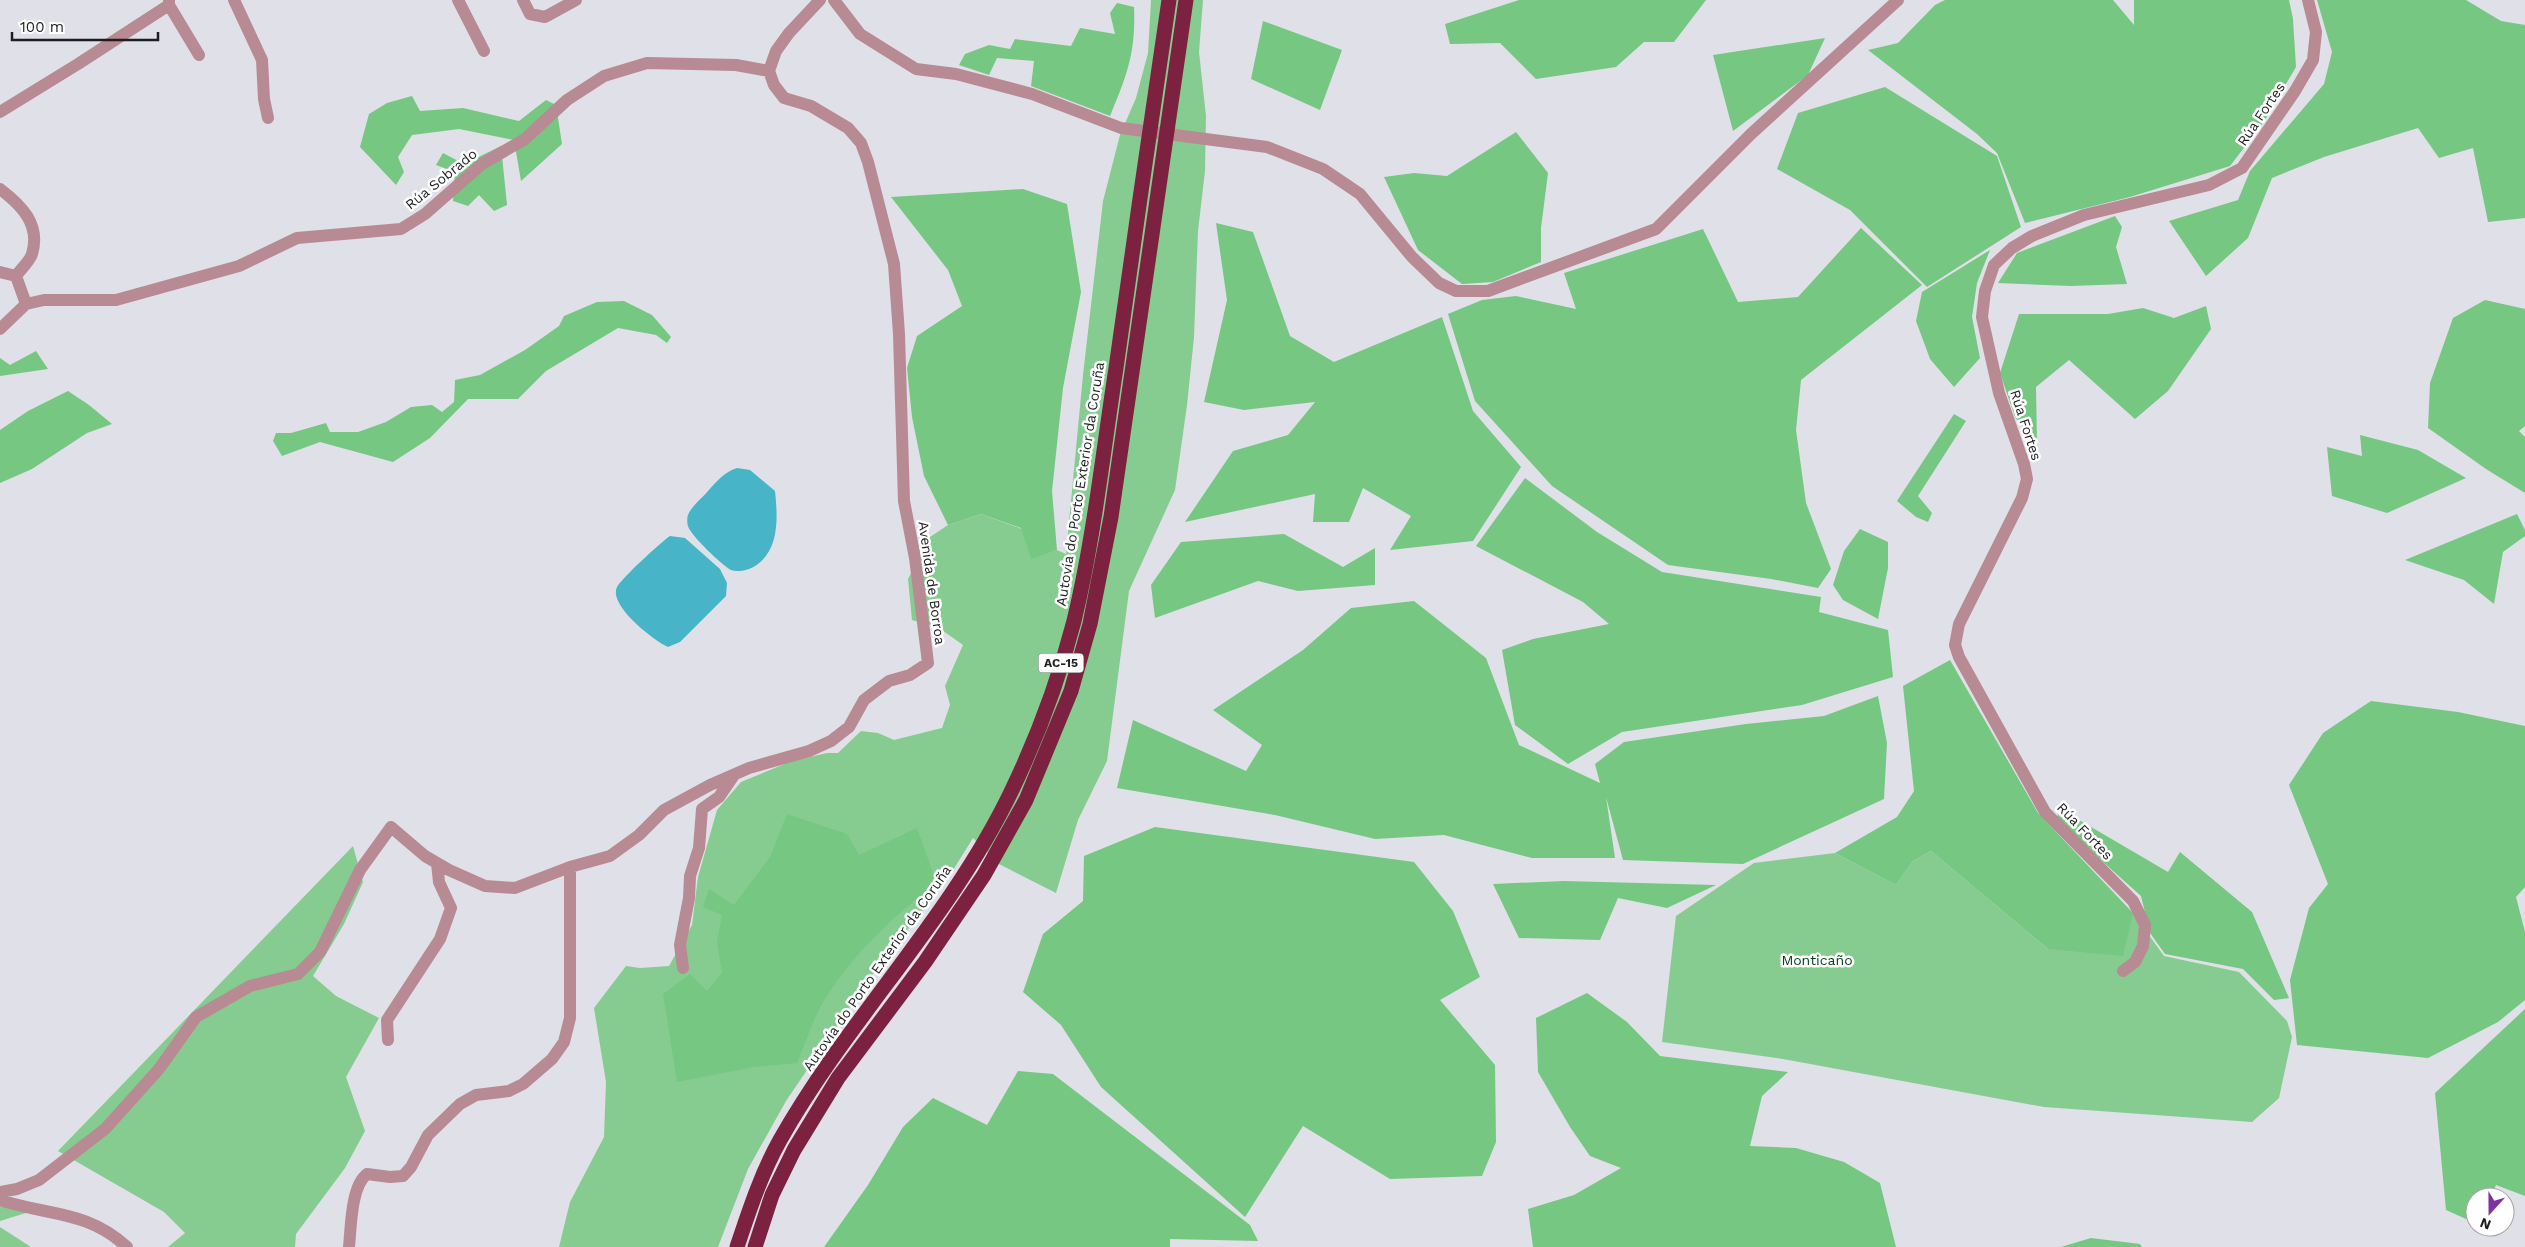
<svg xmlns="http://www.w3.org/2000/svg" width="2525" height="1247" font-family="'Work Sans',sans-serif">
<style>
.green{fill:#86cc90}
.forest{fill:#76c782}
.water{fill:#47b5c7}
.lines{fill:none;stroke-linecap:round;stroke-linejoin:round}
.minor{stroke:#b88a93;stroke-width:12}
.highway{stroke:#7c213f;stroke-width:15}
.labels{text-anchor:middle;stroke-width:5;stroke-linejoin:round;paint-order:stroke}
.shield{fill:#fff;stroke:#626264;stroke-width:1}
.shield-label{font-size:12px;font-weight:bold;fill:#1e1e21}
.street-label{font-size:14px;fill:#1e1e21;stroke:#fff}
.park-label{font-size:14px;fill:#003f14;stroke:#fff}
</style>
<rect width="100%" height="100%" fill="#dfe0e8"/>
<path class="green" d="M1151,0H1203L1199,52L1206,116L1205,171L1198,231L1194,337L1187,405L1175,490L1129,591L1107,761L1078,820L1056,893L999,864L973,838L950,875L866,983L786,1101L748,1169L718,1247H559L570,1202L604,1137L606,1082L594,1008L626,966L640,968L669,966L692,925L698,877L717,810L741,782L792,761L827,753H838L861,731L878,733L894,740L942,728L950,705L945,686L963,645L939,628L912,620L908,579L930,537L948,525L981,514L1022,529L1031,558L1057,550L1066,554L1083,375L1103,201L1120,135L1136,98L1148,53Z
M353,846L363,882L344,924L313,976L336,996L379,1018L346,1077L365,1131L345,1168L296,1234L295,1247H168L185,1233L164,1212L58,1151Z
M1931,851L2048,949L2133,913L2164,956L2239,972L2287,1021L2292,1037L2279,1098L2252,1122L2044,1107L1783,1059L1662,1042L1676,916L1754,863L1835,853L1896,885L1913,861Z
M0,1206L29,1212L0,1221Z
M0,1227L31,1247H0Z"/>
<path class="forest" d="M1519,0H1706L1674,42H1644L1616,67L1536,79L1500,43L1450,44L1445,24Z
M1945,0H2113L2134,25V0H2289L2293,19L2296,67L2263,123L2230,166L2130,197L2025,223L1997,153L1977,134L1868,50L1898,43L1935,5Z
M2317,0H2466L2501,21L2525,25V218L2488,222L2473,148L2439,158L2418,128L2324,157L2272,178L2248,238L2206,276L2169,221L2238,200L2250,171L2324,84L2332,52Z
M1117,3L1134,7C1136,52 1127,75 1110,116L1031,86L1034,61L997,58L989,75L959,65L965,54L989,45L1010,49L1015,39L1071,46L1080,28L1115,34L1110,13Z
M1263,21L1342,50L1320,110L1251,79Z
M1825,38L1808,75L1733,131L1713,55Z
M1885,87L1997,156L2021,227L1927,287L1850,210L1777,169L1798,113Z
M412,96L420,111L463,108L519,121L546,100L556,105L562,144L521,181L514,140L459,129L412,135L398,157L404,172L396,185L360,147L369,114L387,103Z
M1516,132L1548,173L1541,228V262L1493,282L1462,284L1418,250L1384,177L1414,173L1447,176Z
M501,146L507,205L494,211L479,195L468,206L453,201L455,172L436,165L443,153L464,164Z
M1023,189L1067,204L1081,292L1063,388L1052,491L1057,550L1031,559L1021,528L981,514L948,525L924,476L912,417L907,368L917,336L962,306L948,270L891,197Z
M2115,216L2122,227L2116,247L2127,284L2071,286L1998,283L2017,253Z
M1216,223L1253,232L1290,336L1334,362L1442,317L1473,411L1521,467L1473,541L1390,550L1411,516L1363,488L1349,522H1313L1315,494L1185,522L1233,451L1288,435L1315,402L1244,410L1204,402L1227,300Z
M1861,228L1922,285L1801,380L1796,430L1806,503L1831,569L1818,588L1771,579L1668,565L1552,486L1475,401L1448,314L1482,300L1516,296L1576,309L1564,273L1703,229L1738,302L1798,297Z
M1990,250L1977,283L1972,317L1980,358L1954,387L1930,359L1916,321L1922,292Z
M2485,300L2525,309V426L2519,431L2525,437V493L2486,469L2428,428L2430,383L2453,318Z
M624,301L652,315L671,337L667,343L656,335L618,328L546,371L518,399H468L430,438L393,462L320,442L282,456L273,441L276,433H291L326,423L330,432H358L386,422L411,407L432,405L442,412L454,402L455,380L480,375L525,350L559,326L564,316L597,302Z
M2206,306L2211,329L2168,391L2135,419L2069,360L2036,387L2037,444L2015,417L2000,373L2019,314H2108L2143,308L2174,318Z
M36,351L48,369L0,376V358L10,365Z
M68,391L89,405L112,424L87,433L32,469L0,483V430L28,411Z
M1954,414L1966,421L1918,496L1932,513L1928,522L1916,517L1897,501Z
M2360,435L2418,450L2466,478L2387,513L2332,496L2327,447L2362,456Z
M1525,478L1597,532L1662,572L1821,597L1819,612L1888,630L1893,677L1802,705L1622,732L1568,764L1515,725L1502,650L1533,639L1609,624L1583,602L1476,546Z
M2517,514L2525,530V536L2503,552L2494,604L2464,580L2405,560Z
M1860,529L1888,542V568L1878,619L1843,600L1833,585L1844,551Z
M1284,534L1343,567L1375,548V585L1298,591L1258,581L1155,618L1151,585L1181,542Z
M1414,601L1486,658L1519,745L1600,783L1595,764L1624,742L1746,724L1824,716L1878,696L1887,743L1884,799L1743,864L1623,860L1606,797L1615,858H1532L1444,835L1375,839L1275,815L1117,788L1133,720L1246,771L1262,745L1213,710L1303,650L1351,608Z
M1950,660L2038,813L2133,913L2123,956L2048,949L1931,851L1913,861L1896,885L1835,853L1897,817L1914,791L1903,686Z
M2371,701L2458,712L2525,726V887L2516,897L2525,932V1000L2498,1022L2428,1058L2297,1045L2290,980L2309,908L2328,884L2289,785L2323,733Z
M2062,810L2168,872L2180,852L2252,912L2289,998L2274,1000L2243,969L2165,954L2150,933L2141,896L2055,819Z
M787,814L847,834L859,855L917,828L937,884C895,913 846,961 821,1006C811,1024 805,1045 797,1063L754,1067L677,1082L663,994L690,974L707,991L722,973L717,942L722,915L703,907L709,889L734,905L770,857Z
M1155,827L1414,862L1453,911L1480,977L1440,1000L1495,1065L1496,1142L1482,1176L1390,1179L1303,1126L1245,1217L1101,1087L1061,1025L1023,992L1043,934L1083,901L1084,856Z
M1564,881L1716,885L1667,908L1618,898L1600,940L1519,938L1493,884Z
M1587,993L1627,1022L1660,1056L1788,1072L1762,1096L1750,1146L1796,1148L1844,1162L1880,1183L1896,1247H1533L1528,1209L1574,1195L1621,1168L1590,1156L1570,1127L1538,1072L1536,1018Z
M2525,1009V1196L2496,1185L2491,1197H2475V1223L2446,1210L2435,1093Z
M1018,1071L1053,1074L1250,1225L1258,1241L1170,1239V1247H824L868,1185L903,1127L933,1098L987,1125Z
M2091,1238L2140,1244L2142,1247H2061Z"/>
<path class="water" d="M737,468L750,470L775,491C778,519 780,556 749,569C744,571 736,572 731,570C723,566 690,535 688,526C687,524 687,517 688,515C691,507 702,498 708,491C717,481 724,472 737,468Z
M670,536L685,538L720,569L727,583L726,596L680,642L668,647C653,640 608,605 617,587C623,577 660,543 670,536Z"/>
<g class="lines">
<path class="minor" d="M234,0L262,60L264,99L268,118
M458,0L484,51
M523,0L530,14L545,17L576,0
M834,0L860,34L916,69L956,74L1032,94L1121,128L1267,147L1323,169L1360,194L1412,257L1439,283L1456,291H1488L1656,229L1751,134L1898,0
M169,5L199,55
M0,112L78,64L169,5V0
M0,189C21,205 41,224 32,254C30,261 20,270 16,276L26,304L0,329
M0,272L16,276
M26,304L44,300H116L239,266L297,238L401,229L425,214L482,164L525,139L567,100L604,76L647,63L736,65L769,71
M683,968L680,945L689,898L690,876L699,848L702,809L719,797L734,775
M2123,971L2135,962L2143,946L2145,925L2133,901L2045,812L1959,657L1955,645L1959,624L2022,498L2027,479L2024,464L1999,393L1982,317L1985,291L1994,265L2012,248L2032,236L2084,215L2209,185L2242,168L2295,91L2313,60L2316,32L2308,0
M388,1040L387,1020L440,939L451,908L439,882L437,863
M0,1192L17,1189L39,1180L105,1129L159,1069L196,1017L250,986L298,974L320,952L360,870L391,827L425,856L449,870L485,886L515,888L570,867L610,856L639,835L664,810L710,785L749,768L809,751L831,741L849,727L864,700L889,681L910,675L928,663L915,558L904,501L899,334L894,264L868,162L861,143L848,128L811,106L784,98L774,85L769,71L776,51L789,33L820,0
M0,1200C48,1216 87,1210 127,1247
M349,1247C351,1227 351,1186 367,1174L390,1177L403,1176L411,1167L428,1135L460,1104L476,1095L509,1091L523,1084L552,1059L564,1042L570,1018V867"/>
<path class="highway" d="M737,1247C749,1211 761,1174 780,1140C848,1019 950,919 1011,792C1037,738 1059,679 1074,621C1094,538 1103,452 1116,368C1133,245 1151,123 1169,0
M755,1247L772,1195L794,1150L838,1078L925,962L984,875L1026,800L1071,691L1090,624L1111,517L1186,0"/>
</g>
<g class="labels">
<rect class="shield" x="1038.5" y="653.5" width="45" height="19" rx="4"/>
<g class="shield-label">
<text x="1061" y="667">AC-15</text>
</g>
<g class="street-label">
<text transform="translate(2261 114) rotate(-56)" y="5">Rúa Fortes</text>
<text transform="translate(441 179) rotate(-39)" y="5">Rúa Sobrado</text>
<text transform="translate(2026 425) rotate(72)" y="5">Rúa Fortes</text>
<text transform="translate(1080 484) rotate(-81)" y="5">Autovía do Porto Exterior da Coruña</text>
<text transform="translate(932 583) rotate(82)" y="5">Avenida de Borroa</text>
<text transform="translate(2085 831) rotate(46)" y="5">Rúa Fortes</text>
<text transform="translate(877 968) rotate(-55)" y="5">Autovía do Porto Exterior da Coruña</text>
</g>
<g class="park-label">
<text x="1817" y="965">Monticaño</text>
</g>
</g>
<g transform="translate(2490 1212) rotate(201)"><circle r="24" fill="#ffffff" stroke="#a5a5a6"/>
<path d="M0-4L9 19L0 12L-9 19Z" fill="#8032a3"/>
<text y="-8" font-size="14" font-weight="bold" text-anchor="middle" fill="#1e1e21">N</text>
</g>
<path d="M12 32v8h146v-8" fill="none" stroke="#1e1e21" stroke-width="2.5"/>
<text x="20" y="32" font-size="15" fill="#1e1e21" stroke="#ffffff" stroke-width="4" paint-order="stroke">100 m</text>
</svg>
